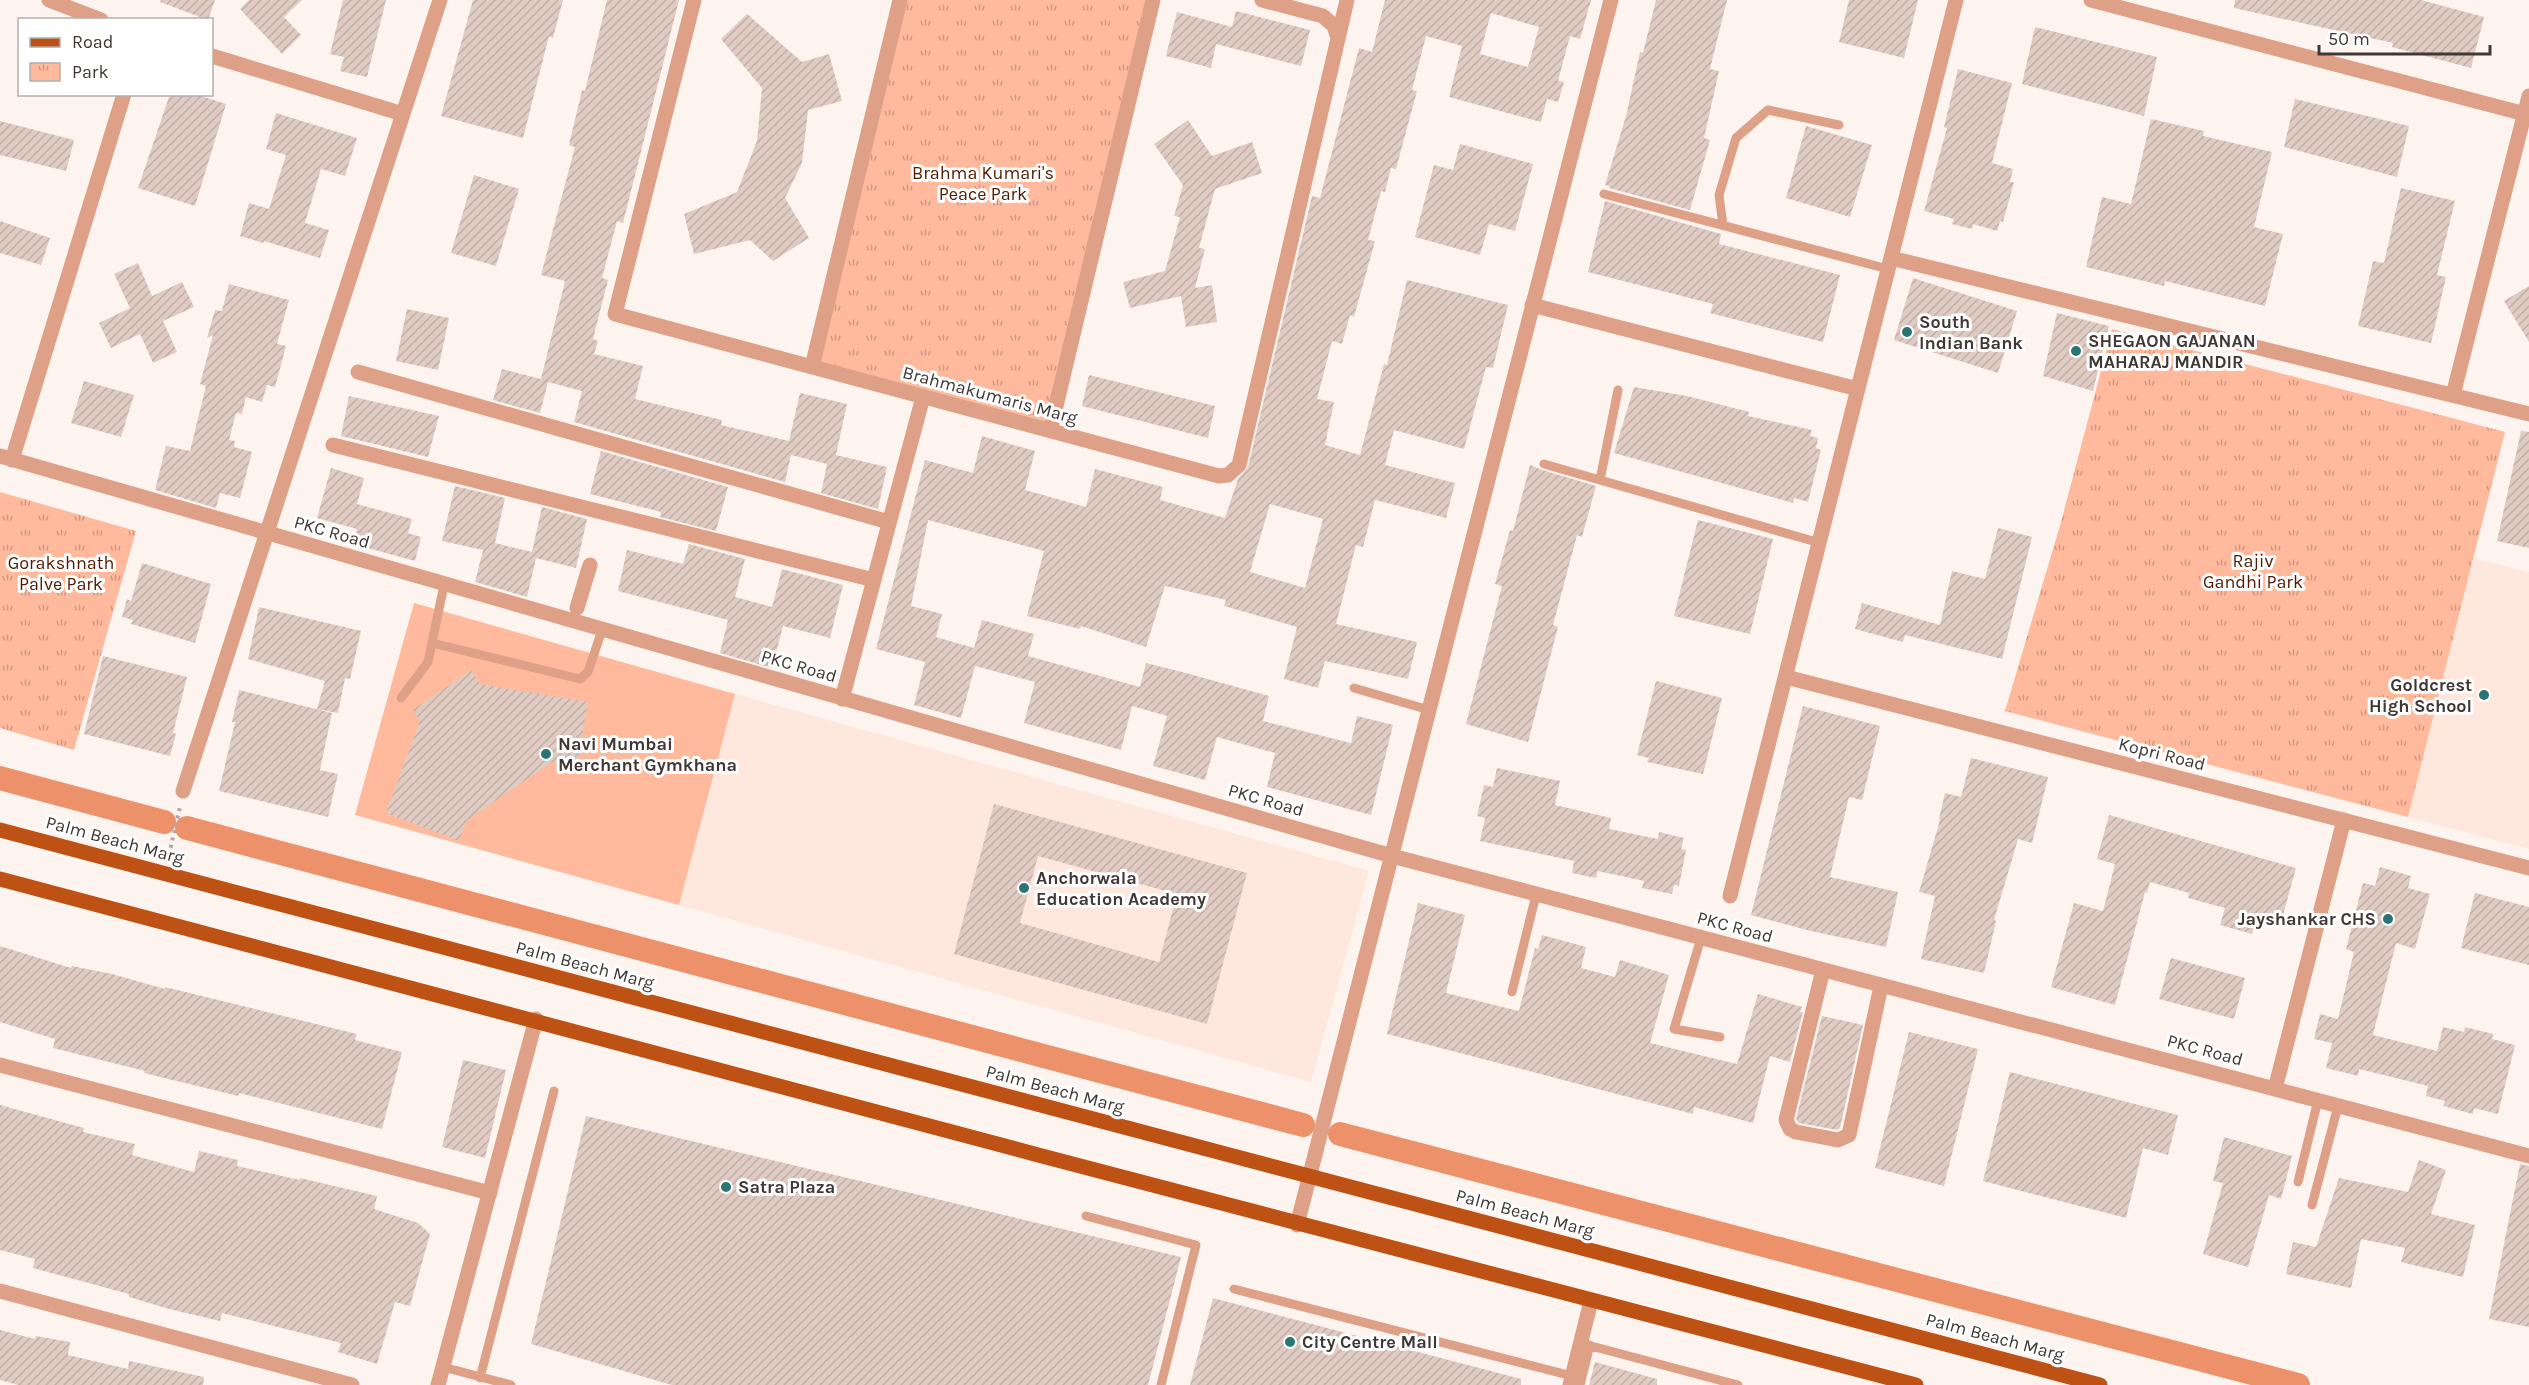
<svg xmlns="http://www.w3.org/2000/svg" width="2529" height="1385" font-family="Karla,sans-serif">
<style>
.built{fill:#fee7dd}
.park{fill:url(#park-tufts)}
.pitch{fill:#ffba9d}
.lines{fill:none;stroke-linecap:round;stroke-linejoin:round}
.canal{stroke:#ec9169;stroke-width:24}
.building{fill:url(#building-hatch);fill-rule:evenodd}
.path{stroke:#b0a7a3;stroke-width:4;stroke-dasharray:3 4.5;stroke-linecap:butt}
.lane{stroke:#dea086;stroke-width:9}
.street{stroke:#dea086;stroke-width:15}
.primary{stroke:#be5114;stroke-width:15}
.poi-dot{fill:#2a7473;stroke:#fff;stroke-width:2}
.labels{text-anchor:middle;stroke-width:6;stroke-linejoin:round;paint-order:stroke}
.park-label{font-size:18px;fill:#521a00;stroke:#fff}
.poi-label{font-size:18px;font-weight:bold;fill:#403834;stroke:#fff;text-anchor:start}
.street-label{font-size:18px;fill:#403834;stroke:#fff}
</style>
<defs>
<pattern id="park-tufts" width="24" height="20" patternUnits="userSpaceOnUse" patternTransform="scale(1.5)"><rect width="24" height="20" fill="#ffba9d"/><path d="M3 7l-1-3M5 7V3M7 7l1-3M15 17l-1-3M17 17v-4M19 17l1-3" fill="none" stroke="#d09881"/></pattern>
<pattern id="building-hatch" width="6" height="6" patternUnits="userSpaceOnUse" patternTransform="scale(1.5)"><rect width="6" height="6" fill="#e0cbc2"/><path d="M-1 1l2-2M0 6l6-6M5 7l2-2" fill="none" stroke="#c1afa7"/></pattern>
</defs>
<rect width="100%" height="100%" fill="#fdf4f0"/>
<path class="built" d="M2473,558L2529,572V849L2408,817Z
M735,694L1369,871L1311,1082L679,905Z"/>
<path class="park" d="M900,0H1153L1050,431L812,367Z
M2112,329L2505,432L2408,817L2005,711L2061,522Z
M0,492L136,531L74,750L0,728Z"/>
<path class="pitch" d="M414,603L735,694L679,905L355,815Z"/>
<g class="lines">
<path class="canal" d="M0,778L164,822
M187,828L1303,1125
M1340,1134L2298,1385"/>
</g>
<path class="building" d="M161,0H215L208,20L160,2Z
M249,0H302L284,17L301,35L282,54L240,9Z
M343,0H386L367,77L340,71L344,57L330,54Z
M473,0H563L553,38L549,36L523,138L441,116Z
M607,0H679L623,223L617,221L602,278L608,280L593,339L598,341L594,354L643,366L635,399L722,420L721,425L789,441L800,393L847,404L836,455L887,467L878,509L821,493L827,464L791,455L785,482L574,422L582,391L548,382L540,413L493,400L502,369L541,379L565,281L541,275L575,147L569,145L582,90L585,91Z
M1385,0H1591L1580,39L1570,36L1558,81L1564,82L1558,102L1547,99L1541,122L1449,97L1462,46L1426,36L1412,90L1417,91L1396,169L1391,168L1385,192L1381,191L1368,240L1375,241L1354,317L1350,315L1342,344L1332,341L1317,399L1334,402L1325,445L1360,455L1384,364L1387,365L1407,280L1508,305L1493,368L1486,367L1464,449L1394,430L1385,465L1455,483L1446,518L1375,500L1363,547L1356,545L1336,624L1417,642L1408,679L1325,661L1318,688L1284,679L1297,627L1224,606L1226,600L1165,586L1146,647L1081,626L1080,629L1027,616L1044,551L928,520L911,606L942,614L936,637L974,648L982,620L1034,634L1028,656L1140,687L1146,663L1186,673L1269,696L1263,721L1351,743L1357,716L1393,725L1371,815L1267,787L1275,753L1217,737L1205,780L1153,766L1167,716L1132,706L1121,750L1024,723L1035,682L975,666L961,718L914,705L925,662L876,649L925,460L973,473L982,436L1035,451L1025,490L1086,507L1095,469L1163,487L1160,500L1225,518L1238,479L1248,467L1312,196L1320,198L1359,48L1372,52ZM1491,13L1539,27L1528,67L1480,54ZM1270,504L1323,519L1305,588L1250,572Z
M1656,0H1727L1710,69L1719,71L1704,138L1710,140L1690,210L1609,188V186L1605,185L1626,116L1640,52L1643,53Z
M1849,0H1918L1904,58L1839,42Z
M2235,0H2421L2484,17L2471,68L2392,47L2393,43L2234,8Z
M1236,11L1310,30L1301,66L1216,44L1211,68L1166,56L1177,12L1232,27Z
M747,14L802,62L829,54L842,101L808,110L802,163L785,198L809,238L773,261L750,240L694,254L684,214L737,192L757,141L762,88L721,39Z
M2035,27L2157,57L2144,116L2022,84Z
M1958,69L2012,83L1992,163L2013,169L2010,182H2014L2003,222L2000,221L1997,231L1973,224L1972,229L1952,224L1954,219L1924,211L1947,128L1944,127Z
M170,94H195L226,104L195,206L138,188Z
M2295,99L2409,126L2397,177L2284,147Z
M276,113L357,138L345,176L321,169L305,223L329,230L320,258L264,241L263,243L240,236L249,203L269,209L286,155L266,149Z
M2151,119L2204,131L2203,136L2272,152L2254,227L2283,234L2265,306L2165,281L2164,286L2086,267L2102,197L2131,204Z
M1188,120L1212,156L1252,142L1262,173L1215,189L1199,248L1205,249L1195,288L1212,285L1217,322L1186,327L1181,296L1130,308L1123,282L1165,271L1180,217L1174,216L1183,185L1154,144Z
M0,121L74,140L66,171L0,155Z
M1806,126L1872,145L1850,217L1786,198Z
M1460,144L1533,164L1515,231L1489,224L1480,255L1415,237L1434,165L1453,170Z
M474,175L519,189L496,266L451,253Z
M2401,188L2455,201L2437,275L2446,277L2431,343L2358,326L2373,261L2384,263Z
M1605,201L1721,234L1719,244L1840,275L1823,342L1710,313L1713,304L1588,272Z
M0,221L50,238L41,265L0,253Z
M138,263L152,296L182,282L194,307L163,321L177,352L153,363L140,334L111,348L99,323L130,308L114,274Z
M1913,278L2017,311L1998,373L1894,340Z
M229,284L289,300L277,344L286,346L275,387L267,385L262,402L246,397L242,414L236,413L229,440L235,441L234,447L252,452L240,498L220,493L216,508L155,490L166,446L190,451L206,386L200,384L213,335L207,338L215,310L222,311Z
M2529,286V342L2504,301Z
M407,309L449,318L438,370L396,361Z
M2057,313L2109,326L2093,391L2043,376Z
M1089,375L1215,406L1208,438L1082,406Z
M84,381L134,395L121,437L71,423Z
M1634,387L1687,396L1749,412L1748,416L1812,430L1810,436L1818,438L1816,448L1821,450L1808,502L1794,498L1793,503L1614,453Z
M349,396L439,416L428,457L341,436Z
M2521,431L2529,432V548L2497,541Z
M601,451L728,487L716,531L660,517L661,512L590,494Z
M1530,465L1542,470L1596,486L1582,537L1577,535L1553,625L1558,627L1528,742L1466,724L1502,586L1495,584L1510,530L1513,531Z
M331,468L364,478L357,504L412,519L408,533L421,537L415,561L353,544L357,529L317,518Z
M455,486L505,498L495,543L532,552L542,507L587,519L576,568L536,558L527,597L475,582L483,550L442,541Z
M1698,520L1773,539L1750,634L1674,616Z
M1998,528L2032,537L2002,659L1905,635L1903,642L1855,629L1862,603L1940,625L1952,571L1985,579Z
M689,544L745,559L735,597L772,607L782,569L843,585L830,638L783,626L772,668L720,653L728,620L618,591L627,550L683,564Z
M142,563L211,584L195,643L131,624L133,620L122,617L127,599L131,601Z
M259,607L361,631L350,679L345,678L338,713L317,709L325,681L248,659Z
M103,656L187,677L173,733L176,734L170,756L84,734Z
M471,670L480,684L588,702L577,766L552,762L467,820L459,841L386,813L420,721L413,710Z
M1656,681L1722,698L1703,774L1647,762L1649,758L1637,755Z
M239,690L332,713L320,770L338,774L328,817L219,791L235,722H232Z
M1803,706L1880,726L1862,800L1849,797L1830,877L1898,892L1886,947L1811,931L1751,915Z
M1971,758L2048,777L2032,843L2018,839L1994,920L1996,921L1984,973L1921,959L1935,896L1919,892L1940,820L1939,819L1945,793L1961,797Z
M1497,768L1560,781L1555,805L1611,818L1609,829L1658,839L1659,832L1684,838L1681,849L1686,850L1679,886L1674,885L1672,894L1642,888L1644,881L1598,871L1596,878L1572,873L1574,861L1480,841L1485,818L1477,816L1484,785L1493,787Z
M994,804L1247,873L1207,1024L954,954ZM1038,856L1177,894L1159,962L1020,923Z
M2109,815L2296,868L2280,926L2256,919L2252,934L2220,925L2225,908L2188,898L2189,893L2150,882L2147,893L2145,892L2115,1005L2051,987L2074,903L2103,911L2115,864L2097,859Z
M2380,867L2411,876L2408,888L2430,894L2415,949L2396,943L2373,1035L2437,1051L2443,1027L2464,1032L2465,1027L2493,1034L2492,1039L2515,1045L2498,1114L2474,1108L2473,1114L2443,1106L2445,1101L2426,1096L2428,1086L2359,1069L2358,1076L2326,1068L2332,1043L2314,1039L2320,1014L2338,1019L2354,952L2346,949L2363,883L2375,886Z
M2475,893L2529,907V965L2461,948Z
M1418,903L1465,915L1446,993L1519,1011L1535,948L1538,949L1542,935L1586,947L1581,968L1615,977L1620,960L1669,975L1650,1043L1737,1064L1758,994L1802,1007L1800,1012H1803L1790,1062L1770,1056L1753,1123L1694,1107L1693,1114L1387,1034Z
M0,946L71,968L72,966L112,974L165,989V987L357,1034L355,1040L402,1052L382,1129L239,1093L238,1096L144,1073L145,1071L53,1048L55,1039L0,1022Z
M2171,958L2245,978L2234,1019L2159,999Z
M1822,1016L1863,1025L1840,1128L1837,1130L1799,1123L1796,1119Z
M1909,1032L1978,1049L1944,1186L1875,1168Z
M463,1060L506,1070L485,1158L442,1147Z
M2010,1072L2178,1115L2168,1155L2143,1148L2126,1218L1983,1181Z
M0,1105L84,1128L83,1132L135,1144L132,1155L194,1172L199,1151L238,1160L237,1166L300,1180V1178L377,1196L374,1209L418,1223L430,1234L410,1306L395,1302L377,1364L338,1352L341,1343L222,1313L220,1321L169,1309L129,1297V1294L33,1268L35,1259L0,1250Z
M586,1116L1181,1257L1148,1385H672L531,1344Z
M2224,1137L2292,1156L2281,1199L2269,1195L2248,1267L2203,1254L2223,1183L2213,1181Z
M2419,1160L2446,1170L2431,1214L2475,1225L2463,1277L2401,1262L2405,1248L2361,1239L2351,1288L2286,1274L2293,1242L2316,1247L2339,1178L2408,1192Z
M2520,1164L2529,1166V1327L2489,1319Z
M1213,1298L1521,1379V1385H1190Z
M0,1330L35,1339L36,1336L70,1342L68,1355L128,1369L129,1361L204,1377L203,1385H18L0,1380Z
M1595,1362L1657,1379V1385H1589Z"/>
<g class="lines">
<path class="path" d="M169,855L180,807"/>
<path class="lane" d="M1604,194L1888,269
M1723,225L1719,195L1736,138L1768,110L1839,125
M1544,464L1820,543
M1600,480L1618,390
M432,643L580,679L588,672L602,630
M1354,688L1429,710
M401,698L428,662L444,585
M1701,938L1674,1029L1720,1037
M1512,992L1536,895
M2298,1182L2318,1100
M2312,1205L2338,1106
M1086,1216L1196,1245L1161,1385
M1234,1289L1572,1376
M1580,1343L1738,1385
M443,1367L511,1385
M480,1378L554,1091
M1580,1385L1590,1345"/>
<path class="street" d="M49,0L101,20
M694,0L615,314L1219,476L1228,475L1239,465L1347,0
M1262,0L1323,16L1334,26L1337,35
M2091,0L2529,115
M212,56L403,114
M1891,258L2529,414
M1532,305L1858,389
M812,367L900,0
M358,372L889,522
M2453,395L2529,96
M1050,431L1153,0
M333,445L874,580
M0,456L1392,856L2529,1156
M12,460L124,94
M577,608L590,565
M1786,677L2529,868
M842,699L923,397
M183,791L440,0
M1730,896L1956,0
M1823,970L1786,1120L1790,1129L1796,1132L1838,1140L1849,1135L1881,986
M0,1065L490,1193
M2275,1089L2344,820
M1297,1225L1611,0
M0,1291L352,1385
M438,1385L536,1019
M1570,1385L1591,1301"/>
<path class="primary" d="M0,830L2100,1385
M0,879C639,1047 1276,1221 1916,1385"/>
</g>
<g class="poi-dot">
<circle cx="1907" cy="332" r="6"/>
<circle cx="2076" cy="351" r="6"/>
<circle cx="2484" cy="695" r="6"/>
<circle cx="546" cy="754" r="6"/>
<circle cx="1024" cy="888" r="6"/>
<circle cx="2388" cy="919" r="6"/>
<circle cx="726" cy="1187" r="6"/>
<circle cx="1290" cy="1342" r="6"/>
</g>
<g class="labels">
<g class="park-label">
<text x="983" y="179">Brahma Kumari's<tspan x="983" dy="21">Peace Park</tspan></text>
<text x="2253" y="567">Rajiv<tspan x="2253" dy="21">Gandhi Park</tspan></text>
<text x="61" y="569">Gorakshnath<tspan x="61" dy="21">Palve Park</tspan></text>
</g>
<g class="poi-label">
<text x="1919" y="328">South<tspan x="1919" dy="21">Indian Bank</tspan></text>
<text x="2088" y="347">SHEGAON GAJANAN<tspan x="2088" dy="21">MAHARAJ MANDIR</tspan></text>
<text x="2472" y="691" text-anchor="end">Goldcrest<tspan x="2472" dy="21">High School</tspan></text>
<text x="558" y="750">Navi Mumbai<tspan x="558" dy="21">Merchant Gymkhana</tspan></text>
<text x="1036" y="884">Anchorwala<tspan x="1036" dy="21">Education Academy</tspan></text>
<text x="2376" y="925" text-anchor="end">Jayshankar CHS</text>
<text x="738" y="1193">Satra Plaza</text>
<text x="1302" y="1348">City Centre Mall</text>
</g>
<g class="street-label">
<text transform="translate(990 395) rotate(15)" y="6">Brahmakumaris Marg</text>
<text transform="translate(332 532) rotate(16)" y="6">PKC Road</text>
<text transform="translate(799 666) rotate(16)" y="6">PKC Road</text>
<text transform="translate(2162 754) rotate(14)" y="6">Kopri Road</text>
<text transform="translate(1266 800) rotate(16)" y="6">PKC Road</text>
<text transform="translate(115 840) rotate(15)" y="6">Palm Beach Marg</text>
<text transform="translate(1735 927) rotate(15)" y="6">PKC Road</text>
<text transform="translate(585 965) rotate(15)" y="6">Palm Beach Marg</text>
<text transform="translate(2205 1050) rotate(15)" y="6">PKC Road</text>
<text transform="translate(1055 1089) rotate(15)" y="6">Palm Beach Marg</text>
<text transform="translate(1525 1213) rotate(15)" y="6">Palm Beach Marg</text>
<text transform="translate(1995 1337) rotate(15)" y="6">Palm Beach Marg</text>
</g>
</g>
<rect x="18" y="18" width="195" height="78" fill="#ffffff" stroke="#b3afae" stroke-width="1.5"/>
<rect x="30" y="38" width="30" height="9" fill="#be5114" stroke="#b3afae" stroke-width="1.5"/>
<text x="72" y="48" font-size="18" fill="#403834">Road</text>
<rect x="30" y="63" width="30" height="18" fill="url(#park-tufts)" stroke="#b3afae" stroke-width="1.5"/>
<text x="72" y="78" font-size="18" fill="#403834">Park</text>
<path d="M2319 45v9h171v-9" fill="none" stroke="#403834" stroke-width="3"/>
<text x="2328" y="45" font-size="18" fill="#403834" stroke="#ffffff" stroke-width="4.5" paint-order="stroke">50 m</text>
</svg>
